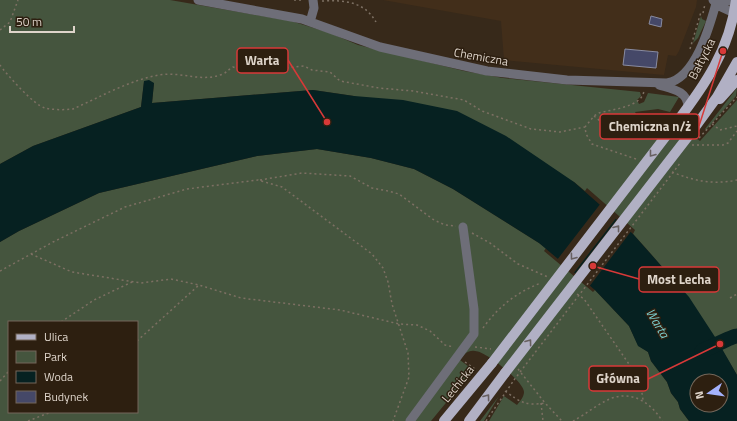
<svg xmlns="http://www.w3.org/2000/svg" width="737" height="421" font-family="'Titillium Web',sans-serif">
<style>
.built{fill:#422e1a}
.green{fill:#45553e;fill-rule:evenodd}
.water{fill:#062121;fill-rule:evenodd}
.pier{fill:#37291a}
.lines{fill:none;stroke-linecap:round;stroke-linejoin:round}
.river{stroke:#062121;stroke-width:15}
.building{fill:#454868;stroke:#888ba1}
.path{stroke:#7d7063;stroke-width:1.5;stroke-dasharray:2 3;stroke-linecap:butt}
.minor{stroke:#6e6e78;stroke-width:9}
.major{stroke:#b1b0c4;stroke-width:10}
.path-bridge{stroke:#7d7063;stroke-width:1.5;stroke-dasharray:2 3;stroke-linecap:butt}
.major-bridge{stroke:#b1b0c4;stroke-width:10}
.oneway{stroke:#686061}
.labels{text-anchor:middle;stroke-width:3;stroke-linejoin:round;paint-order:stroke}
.street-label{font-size:12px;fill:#ded4ca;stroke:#2d1f10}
.water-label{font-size:13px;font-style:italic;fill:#7bd0d1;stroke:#2d1f10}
.leader{fill:none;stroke:#d73938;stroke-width:1.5}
.callout-dot{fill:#d73938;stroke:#2d1f10;stroke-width:1.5}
.callout{fill:#2d1f10;stroke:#d73938;stroke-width:1.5}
.callout-label{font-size:13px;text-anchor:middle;font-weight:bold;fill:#ded4ca}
</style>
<rect width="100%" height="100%" fill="#37291a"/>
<path class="built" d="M383,0H697L696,7L679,51L676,56L668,55L664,75L504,60L501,21Z"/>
<path class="green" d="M0,0H170L291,21L330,33L358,45L464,71L503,78L640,92L641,96L637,100L639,104L644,102L648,93L679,97L670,112L658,109L635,112L638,117L667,116L700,141L737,100V375C708,324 673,277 633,234L635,230L587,188L585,191L574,182L354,96L313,90L152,103L154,83L144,82L141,107L33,146L0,164Z
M701,16L702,19L706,21L698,38L693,43Z
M737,88L736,96L706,130L705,129Z
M317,149L371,158L414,169L453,189L539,243L546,248L544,251L593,292L595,290L629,326L638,345L648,352L651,361L667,382L671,393L678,402L680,409L689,421H489L504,396L517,405C520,401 524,397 524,392C524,382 486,351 475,351C468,350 464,354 460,360L473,370L431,421H0V242L19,231L99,193L257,156ZM9,322H137V412H9Z
M499,396L484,421H480Z"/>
<path class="water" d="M149,80L154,83L152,103L313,90L354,96L403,100L457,111L506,136L574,182L633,234L689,297L717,340L737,375V421H689L680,409L678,402L671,393L667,382L651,361L648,352L638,346L629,326L595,290L539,243L453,189L414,169L371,158L317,149L257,156L99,193L19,231L0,242V164L33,146L141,107L144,81ZM697,381H721V405H697Z"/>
<path class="pier" d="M601,203L617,217L573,274L557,260Z
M618,218L632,230L589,287L574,275Z"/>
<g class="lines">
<path class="river" d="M702,351C710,348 732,336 737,336"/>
</g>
<path class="building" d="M651,16L662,19L661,27L649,24Z
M625,49L658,52L656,68L623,65Z"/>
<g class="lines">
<path class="path" d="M294,0H304
M322,1C344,0 364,1 376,22
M703,13L705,4
M0,30L10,22L18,0
M690,49L701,12L702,13
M0,65C6,74 35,106 45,108C54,110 64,110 73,109C100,97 130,80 159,75C182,71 200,83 223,74C227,72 229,69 233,67L249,72L304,66L312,70L330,72L340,81L379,88L413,91L464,100L482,111L531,129L560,132L585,127
M594,116L600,121H613L656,136
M712,124L720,130L737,126
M699,138L737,97
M692,145H723L728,143L737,131
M636,159L592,144L586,134L585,127L594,116L599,113C613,109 643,107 644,90
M672,172C694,181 714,185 737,180
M260,180L302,173L350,176L372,188L388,191L399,194L434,220L445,225L456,226
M472,233L490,243L518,264L548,277
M31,254L72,272L141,283L171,279L199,285L241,298L340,310L399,324L417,325L430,331L445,345L454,347
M0,271L53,242L125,207L187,189L258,180L282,187L372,254L383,268L388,282L392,304L408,353L409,377L393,421
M577,294L584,299L640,380L643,400
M730,298L737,294
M61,322L94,300L132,282
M483,328C498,307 517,292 541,283
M137,341L199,285
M475,347L491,349
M465,362L475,369
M518,369L545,403L562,421
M0,381L9,371
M505,391C520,402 525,406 545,403
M541,403L543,421
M28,421L51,412
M486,421L514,380
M573,421C585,415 604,399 616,397C635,392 653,405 662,421"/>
<path class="minor" d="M198,0L302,19L380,47L487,71L567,80L667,83C696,78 710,25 717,0
M713,0L721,7L734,13
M716,2L725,0L736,2
M310,22L314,8L313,0
M659,85C672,89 688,91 688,107
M410,421L474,334V309L463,227"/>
<path class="major" d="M720,99L737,80
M676,123C705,85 730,49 736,0
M690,134L717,97L737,62
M444,421L492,363
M469,421L505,373"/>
<path class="path-bridge" d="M514,380L681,162"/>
<path class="major-bridge" d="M492,363L676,123
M505,373L690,134"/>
</g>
<defs><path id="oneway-chevron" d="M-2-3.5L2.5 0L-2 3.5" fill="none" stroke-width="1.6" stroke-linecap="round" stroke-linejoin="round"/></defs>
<g class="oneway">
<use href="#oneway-chevron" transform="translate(652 154) rotate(128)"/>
<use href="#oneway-chevron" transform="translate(617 228) rotate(-52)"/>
<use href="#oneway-chevron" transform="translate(573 257) rotate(127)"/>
<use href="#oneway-chevron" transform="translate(529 342) rotate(-53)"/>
<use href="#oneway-chevron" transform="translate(487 397) rotate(-53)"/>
</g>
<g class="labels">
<g class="street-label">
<text transform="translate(481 57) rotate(10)" y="4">Chemiczna</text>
<text transform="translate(702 59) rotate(-63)" y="4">Bałtycka</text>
<text transform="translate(458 384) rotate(-51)" y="4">Lechicka</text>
</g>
<g class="water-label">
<text transform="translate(658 323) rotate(59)" y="5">Warta</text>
</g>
</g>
<path class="leader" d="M327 122L288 60M723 51L699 126M593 266L639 279M720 344L648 379"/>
<g class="callout-dot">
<circle cx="327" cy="122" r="4"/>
<circle cx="723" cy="51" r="4"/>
<circle cx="593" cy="266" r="4"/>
<circle cx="720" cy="344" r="4"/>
</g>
<g class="callout">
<rect x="237" y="48" width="51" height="25" rx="4"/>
<rect x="600" y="114" width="99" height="25" rx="4"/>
<rect x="639" y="267" width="80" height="25" rx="4"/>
<rect x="589" y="366" width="59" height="25" rx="4"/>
</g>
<g class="callout-label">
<text x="262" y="65">Warta</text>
<text x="650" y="131">Chemiczna n/ż</text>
<text x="679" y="284">Most Lecha</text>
<text x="618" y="383">Główna</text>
</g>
<rect x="8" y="321" width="130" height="92" fill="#2d1f10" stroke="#74675a"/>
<rect x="16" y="334" width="20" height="6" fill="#b1b0c4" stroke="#74675a"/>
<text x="44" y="341" font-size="12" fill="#ded4ca">Ulica</text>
<rect x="16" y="351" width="20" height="12" fill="#45553e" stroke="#74675a"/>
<text x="44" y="361" font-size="12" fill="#ded4ca">Park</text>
<rect x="16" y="371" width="20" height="12" fill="#062121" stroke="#74675a"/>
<text x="44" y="381" font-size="12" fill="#ded4ca">Woda</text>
<rect x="16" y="391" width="20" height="12" fill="#454868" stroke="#74675a"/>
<text x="44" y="401" font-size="12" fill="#ded4ca">Budynek</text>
<g transform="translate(709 393) rotate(257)"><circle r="19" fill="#2d1f10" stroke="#74675a"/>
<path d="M0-3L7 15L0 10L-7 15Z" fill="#a4b2fc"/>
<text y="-6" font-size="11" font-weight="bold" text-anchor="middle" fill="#ded4ca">N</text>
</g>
<path d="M10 26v6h64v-6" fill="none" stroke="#ded4ca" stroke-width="2"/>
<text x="16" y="26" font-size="12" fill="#ded4ca" stroke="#2d1f10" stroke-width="3" paint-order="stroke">50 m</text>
</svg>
